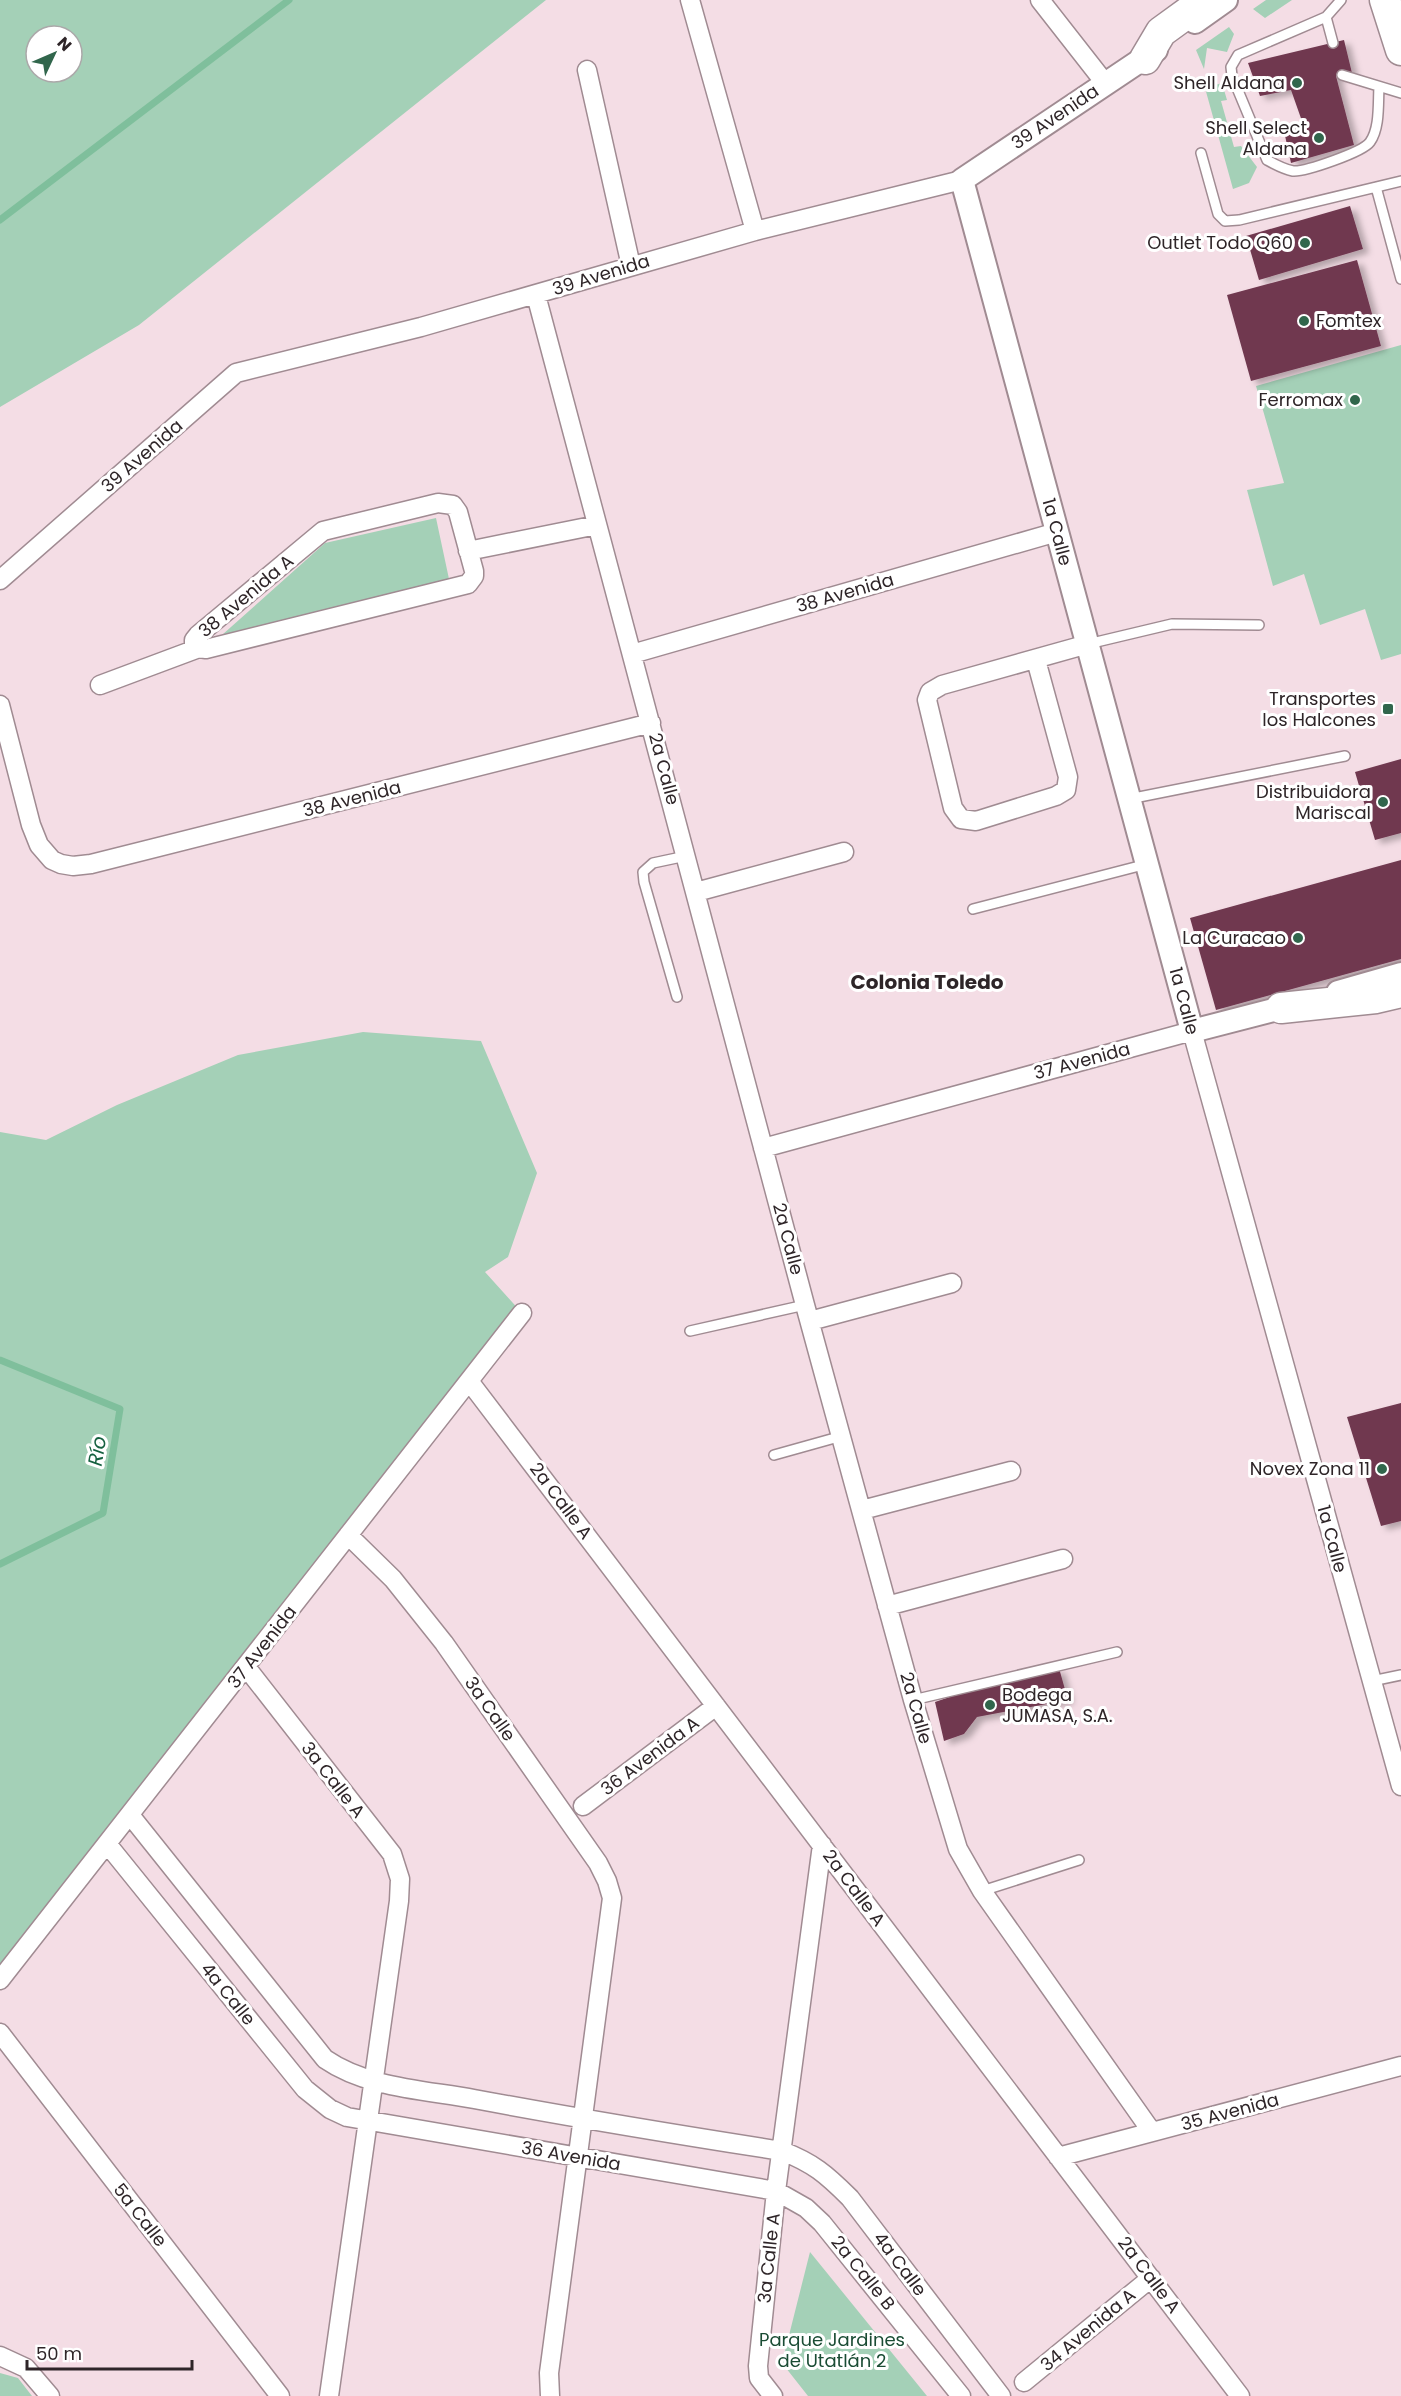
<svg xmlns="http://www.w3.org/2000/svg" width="1401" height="2396" font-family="Poppins,sans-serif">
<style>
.green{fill:#a4d0b7;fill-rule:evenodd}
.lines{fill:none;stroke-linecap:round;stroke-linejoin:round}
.stream{stroke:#7fbf9c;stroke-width:7}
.building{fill:#703950;filter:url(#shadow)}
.service-casing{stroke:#a08b92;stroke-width:12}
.minor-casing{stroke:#a08b92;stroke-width:21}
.tertiary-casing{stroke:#a08b92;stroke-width:26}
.trunk-casing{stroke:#a08b92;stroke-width:33}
.service{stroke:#fff;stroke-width:9}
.minor{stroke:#fff;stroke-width:18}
.tertiary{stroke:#fff;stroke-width:22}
.trunk{stroke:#fff;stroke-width:30}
.poi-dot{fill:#31664c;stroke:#fff;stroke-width:2}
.labels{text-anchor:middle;stroke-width:6;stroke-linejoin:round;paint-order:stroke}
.poi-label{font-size:18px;fill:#2e2528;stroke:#fff;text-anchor:end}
.street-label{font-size:18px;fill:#2e2528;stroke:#fff}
.park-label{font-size:18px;fill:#1a4c34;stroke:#fff}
.neighbourhood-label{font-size:20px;font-weight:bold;fill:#2e2528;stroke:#fff}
.water-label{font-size:20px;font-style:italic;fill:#156140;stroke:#fff}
</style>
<defs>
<filter id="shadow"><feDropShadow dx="6" dy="4" stdDeviation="3" flood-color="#0004"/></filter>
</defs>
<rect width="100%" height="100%" fill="#f4dde5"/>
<path class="green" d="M0,0H546L139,325L0,407ZM36,36H72V72H36Z
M1266,0H1292L1265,18L1253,9Z
M1229,27L1234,34L1227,52L1207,48L1204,69L1196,50Z
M1222,83L1227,100L1221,101L1234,147L1241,146L1257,167L1249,183L1233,189L1205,88Z
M1401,345V654L1381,660L1365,609L1320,625L1304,574L1273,586L1247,490L1284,483L1256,386Z
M436,518L449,579L222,635L325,543Z
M363,1032L481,1041L537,1173L508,1257L485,1272L522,1313L0,1980V1132L46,1140L117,1105L238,1055Z
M810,2252L927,2396H808L782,2363Z
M0,2373L18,2378L32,2396H0Z"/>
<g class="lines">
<path class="stream" d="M0,220L289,0
M0,1360L120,1409L103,1513L0,1564"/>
</g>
<path class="building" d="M1344,40L1352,73L1336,76L1354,145L1291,163L1284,131L1303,124L1291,90L1260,96L1248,63Z
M1350,206L1363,249L1259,280L1246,236Z
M1357,260L1381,346L1251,381L1227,295Z
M1401,759V833L1375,840L1355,772Z
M1401,860V959L1216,1010L1190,918Z
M1401,1403V1521L1381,1526L1347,1417Z
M1059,1668L1068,1700L977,1717L964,1734L944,1741L935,1702L967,1691L1006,1683Z"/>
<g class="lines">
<defs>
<path id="service" d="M1326,17L1238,55L1231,67L1232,76L1267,160C1276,165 1283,169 1293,171C1305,172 1363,152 1370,142C1380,128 1378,104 1379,87
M1333,43L1326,17L1341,0
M1342,75L1401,93
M1201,153L1218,214L1225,221L1239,220L1401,181
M1376,187L1401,279
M1088,644L1172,624L1259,625
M1129,799L1345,756
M973,909L1147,864
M677,997L644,882L643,872L653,863L686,856
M690,1331L805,1305
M774,1455L842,1436
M1372,1681L1401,1675
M913,1700L1117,1652
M982,1891L1079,1860"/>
<path id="minor" d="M690,0L755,231
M1040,0L1105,83
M587,70L631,266
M536,295L805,1305L913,1700L958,1849L982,1891L1152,2132
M468,551L597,525
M0,580L236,373L421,327L755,231L962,180
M632,654L1057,532
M1036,660L1068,777L1066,790L1056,796L976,821L961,819L953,808L927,700L930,692L942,685L1088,644
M100,685L199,648L206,649L468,584L474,576V571L458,512L453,505L438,503L323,531L198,635L194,640V645L199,648
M0,705L31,825L39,845L52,860L61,864L73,866L91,864L651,723
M696,892L844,852
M763,1148L1192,1031L1401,1786
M810,1321L952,1283
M469,1381L1240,2396
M862,1510L1011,1471
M348,1535L393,1579L444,1643L598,1863L607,1881L612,1898L549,2373L550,2396
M887,1606L1063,1559
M246,1667L392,1854L400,1879L399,1901L329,2396
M583,1806L716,1706
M130,1815L325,2059C367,2088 425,2090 474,2099C576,2118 679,2135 782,2151C813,2163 826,2174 850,2198L1001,2396
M108,1845L305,2089L330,2109L347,2117L776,2191L806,2208L822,2223L961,2396
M0,1980L522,1313
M0,2033L280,2396
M1058,2157L1401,2066
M0,2356L26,2368L50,2396
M1024,2382L1151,2278
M773,2396L759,2378L758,2366L776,2191L822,1845"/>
<path id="tertiary" d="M1195,22L1226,0
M1156,50L962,180L1192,1031L1297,1004
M1338,992L1401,974"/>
<path id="trunk" d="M1385,0L1401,50
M1145,59L1161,32L1205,0
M1281,1008L1376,998L1401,992"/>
</defs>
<use href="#service" class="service-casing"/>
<use href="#minor" class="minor-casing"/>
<use href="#tertiary" class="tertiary-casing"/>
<use href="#trunk" class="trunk-casing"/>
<use href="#service" class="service"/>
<use href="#minor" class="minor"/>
<use href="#tertiary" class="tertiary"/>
<use href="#trunk" class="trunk"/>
</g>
<g class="poi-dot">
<circle cx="1297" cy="83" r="6"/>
<circle cx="1319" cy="138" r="6"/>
<circle cx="1305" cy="243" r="6"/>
<circle cx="1304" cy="321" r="6"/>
<circle cx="1355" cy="400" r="6"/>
<rect x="1382" y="703" width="12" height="12" rx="3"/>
<circle cx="1383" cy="802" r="6"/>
<circle cx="1298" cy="938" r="6"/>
<circle cx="1382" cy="1469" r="6"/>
<circle cx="990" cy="1705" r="6"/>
</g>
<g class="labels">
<g class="poi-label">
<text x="1285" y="89">Shell Aldana</text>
<text x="1307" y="134">Shell Select<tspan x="1307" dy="21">Aldana</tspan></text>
<text x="1293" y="249">Outlet Todo Q60</text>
<text x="1316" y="327" text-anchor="start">Fomtex</text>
<text x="1343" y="406">Ferromax</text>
<text x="1376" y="705">Transportes<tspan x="1376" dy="21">los Halcones</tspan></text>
<text x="1371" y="798">Distribuidora<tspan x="1371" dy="21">Mariscal</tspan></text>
<text x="1286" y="944">La Curacao</text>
<text x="1370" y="1475">Novex Zona 11</text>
<text x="1002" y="1701" text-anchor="start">Bodega<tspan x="1002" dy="21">JUMASA, S.A.</tspan></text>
</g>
<g class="street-label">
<text transform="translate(1055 117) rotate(-34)" y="6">39 Avenida</text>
<text transform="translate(601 275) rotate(-17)" y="6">39 Avenida</text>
<text transform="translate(142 456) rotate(-41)" y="6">39 Avenida</text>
<text transform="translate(1057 532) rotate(75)" y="6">1a Calle</text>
<text transform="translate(845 593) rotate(-16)" y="6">38 Avenida</text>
<text transform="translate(246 596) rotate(-40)" y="6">38 Avenida A</text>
<text transform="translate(664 769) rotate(75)" y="6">2a Calle</text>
<text transform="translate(352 799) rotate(-14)" y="6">38 Avenida</text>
<text transform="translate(1184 1001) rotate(75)" y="6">1a Calle</text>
<text transform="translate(1082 1061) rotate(-15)" y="6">37 Avenida</text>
<text transform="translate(788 1239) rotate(75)" y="6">2a Calle</text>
<text transform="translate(561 1501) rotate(53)" y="6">2a Calle A</text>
<text transform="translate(1332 1539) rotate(75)" y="6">1a Calle</text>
<text transform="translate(262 1647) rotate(-52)" y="6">37 Avenida</text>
<text transform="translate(916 1708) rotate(74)" y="6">2a Calle</text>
<text transform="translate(490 1709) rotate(55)" y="6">3a Calle</text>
<text transform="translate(650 1756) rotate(-37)" y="6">36 Avenida A</text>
<text transform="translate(333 1780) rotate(52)" y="6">3a Calle A</text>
<text transform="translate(854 1888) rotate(53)" y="6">2a Calle A</text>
<text transform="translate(228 1994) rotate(51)" y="6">4a Calle</text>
<text transform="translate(1230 2112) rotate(-15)" y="6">35 Avenida</text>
<text transform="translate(571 2156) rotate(10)" y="6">36 Avenida</text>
<text transform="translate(140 2215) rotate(52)" y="6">5a Calle</text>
<text transform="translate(769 2258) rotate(-84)" y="6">3a Calle A</text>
<text transform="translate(900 2264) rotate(53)" y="6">4a Calle</text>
<text transform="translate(863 2273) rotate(51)" y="6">2a Calle B</text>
<text transform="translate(1149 2275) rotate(53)" y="6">2a Calle A</text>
<text transform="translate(1088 2330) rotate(-40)" y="6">34 Avenida A</text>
</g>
<g class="park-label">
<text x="832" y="2346">Parque Jardines<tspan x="832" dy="21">de Utatlán 2</tspan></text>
</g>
<g class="neighbourhood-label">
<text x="927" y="989">Colonia Toledo</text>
</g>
<g class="water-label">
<text transform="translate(97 1451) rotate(-81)" y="7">Río</text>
</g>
</g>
<g transform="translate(54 54) rotate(46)"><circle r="28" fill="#ffffff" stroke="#aba8a9" stroke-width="1.5"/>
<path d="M0-4.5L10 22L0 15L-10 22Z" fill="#31664c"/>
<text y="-9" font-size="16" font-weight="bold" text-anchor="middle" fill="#2e2528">N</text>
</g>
<path d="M27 2360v9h165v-9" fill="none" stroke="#2e2528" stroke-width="3"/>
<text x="36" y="2360" font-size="18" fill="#2e2528" stroke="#ffffff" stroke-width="4.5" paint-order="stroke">50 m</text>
</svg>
